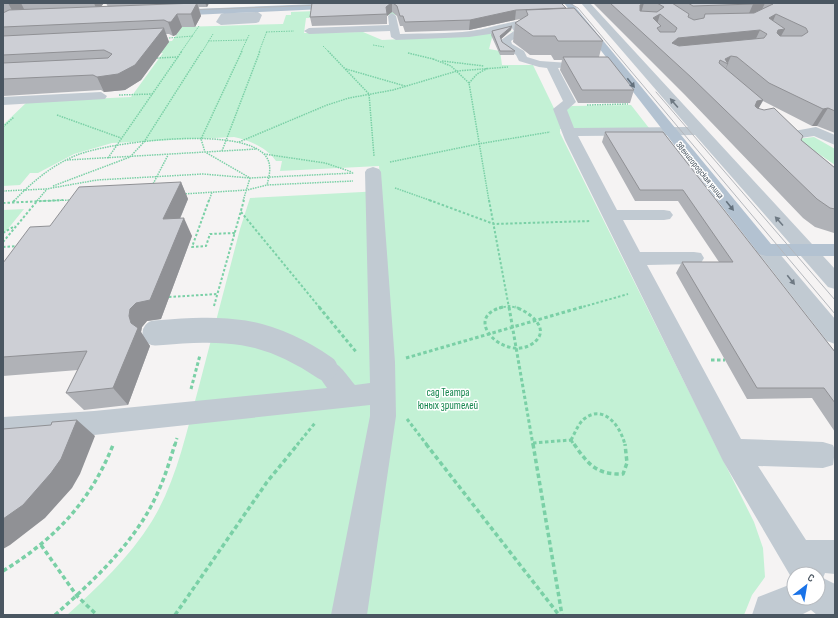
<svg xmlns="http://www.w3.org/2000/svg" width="838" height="618" font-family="'Sofia Sans Condensed',sans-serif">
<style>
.green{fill:#c3f1d5}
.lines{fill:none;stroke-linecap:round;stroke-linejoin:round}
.path-far4{stroke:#7ad0a6;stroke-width:1;stroke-dasharray:1.5 1;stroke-linecap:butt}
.path-far3{stroke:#7ad0a6;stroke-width:1.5;stroke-dasharray:1.5 1;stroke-linecap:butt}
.path-far2{stroke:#7ad0a6;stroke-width:2;stroke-dasharray:2.5 2;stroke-linecap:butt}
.path-far1{stroke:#7ad0a6;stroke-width:3;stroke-dasharray:3.5 2.5;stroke-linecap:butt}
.path{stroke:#7ad0a6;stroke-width:3.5;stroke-dasharray:4.5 3;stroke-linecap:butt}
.minor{fill:#c1cad2;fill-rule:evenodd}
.major{fill:#b3c2d1;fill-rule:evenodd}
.tram{stroke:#b5b8bd;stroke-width:1}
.minor-bridge{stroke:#c1cad2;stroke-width:25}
.wall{fill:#b0b2b7}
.shaded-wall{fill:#909195}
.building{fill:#cdcfd5;stroke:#909195;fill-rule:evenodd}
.oneway{fill:#64717d}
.oneway2{fill:#6e7983}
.labels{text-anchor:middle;stroke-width:3;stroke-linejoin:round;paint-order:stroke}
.far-street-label{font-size:9px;fill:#4a5661;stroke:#fff}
.park-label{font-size:11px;fill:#17864f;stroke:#fff}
</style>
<rect width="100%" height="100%" fill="#f5f3f3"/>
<path class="green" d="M516,3L556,9L306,18L304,33L363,32L382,40L471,36L512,28L507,29L508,31H514L493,34L489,49L500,51L502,65H533L564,129H560V133L754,522L763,548L765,577L752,595L744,615H67C99,586 129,558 152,521C176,482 186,434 198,390C212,336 226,283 240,229L250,198L381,191L379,166L280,171L282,161H276C267,148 249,140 234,137L112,143L74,154L38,173H30L20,185L3,186V125L27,102L131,97L163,53L116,55L58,46L172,41L182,27L283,24L286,15H291V12Z
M631,105L649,128H572L563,109L572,106Z
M814,137L835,149V165L797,139Z
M24,209L3,235V210Z"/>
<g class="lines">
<path class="path-far4" d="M266,32L294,31
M169,38L193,36
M208,41L247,40
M373,45L384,47
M323,46L329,52
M181,52L199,26
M202,52L213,34
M241,52L249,35
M259,52L267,31"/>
<path class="path-far3" d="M242,51L201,139L205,152L250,178L243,201
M328,51L369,94L374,156
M408,53L433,59
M157,58L178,57
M433,59L451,66L469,83L489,201
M442,61L484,66
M346,69L405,86
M469,83L477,74L488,68
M119,95L153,94
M587,105L628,104
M57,115L121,138
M3,127L14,117
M239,142L327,105L349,98L393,90L457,71L508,67
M222,151L260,51
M264,154L325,163L352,172
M108,158L182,51
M67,160L257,149
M390,162L478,144L550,132
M53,186L130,157L144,142L202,51
M152,186L168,155
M395,188L432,201
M3,191L46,189L97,180L203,174L250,178L354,173
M183,194L247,190L267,185L353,181
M14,201C32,182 52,165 77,155C109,142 247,124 267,158C272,166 269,177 267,185
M37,201L47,189
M40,201L72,200
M209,201L212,192"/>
<path class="path-far2" d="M209,200L192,247L206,246L210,234L235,233
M429,200L494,224L591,221
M489,200L509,308
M13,202L15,200
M3,203L63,200
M241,212L320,308
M3,233L15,226
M3,242L38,200
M3,247L18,246
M169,297L218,294
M214,306L244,200
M499,308L509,306L519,308
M579,308L628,294"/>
<path class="path-far1" d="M319,307L357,353
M503,307C460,317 504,362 532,344C553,330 530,312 515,307
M509,307L533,445
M406,358L582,307
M711,360H725
M191,389L200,355
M407,419L427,445
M571,440L574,445
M571,440C575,433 578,424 584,419C604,403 621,427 625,445
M533,443L571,440
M175,445L177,438
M297,445L315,423"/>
<path class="path" d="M426,444L559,615
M533,444L562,615
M574,444C588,464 596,475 623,474L627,463L625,444
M41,545L77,596L97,615
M3,571C55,539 90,502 113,445
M55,615C95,579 136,542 158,492C165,477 170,460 175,444
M175,615L267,482L298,444"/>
<path class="minor" d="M581,3H590L835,269V289L828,287L695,135L578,136L617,210H664L670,211L673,215L670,219L664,220H623L640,252H694L701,253L704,258L701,263L694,264L647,265L741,439L823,442L833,445L835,450L833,465L823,468L758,466L806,540H835V574L825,573L823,578L835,584V615H817L811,610L801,615H752L758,597L794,583V598H818V574H794V582L723,461L565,140L553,109L563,101L547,68L539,67L519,61L516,55L502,45L501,40L514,31L512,28L490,34L469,37L396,40L391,37L390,31L309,34L304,31L309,28L389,25L388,16L392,13L396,16L400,34C424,33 448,34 471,31C494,28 525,15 547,21L549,23L544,26L521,27L524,32L511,41L512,44L524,51L527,57L540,61L569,63L571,65L569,67L558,68L576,102L567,110L574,128L688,127Z
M258,12L262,15L259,22L256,23L221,25L216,22L221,14L224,13Z
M101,92L107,96L105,99L3,105V97Z
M816,127L835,135V145L814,136L794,139L835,177V189L827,187L776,137L778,134Z
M373,167L379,169L381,172L395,362L396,416L367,615H331L370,416V405L94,435L3,441V417L94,411L327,388L313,368L316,361C335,354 344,372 355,385L370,383L365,172L367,169Z
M766,244L773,246L835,319V344L827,341L759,254L756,250L759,246Z"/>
<path class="major" d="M342,3L345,4V8L170,16L166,13L170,10Z
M564,3H572L771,244H835V256H766L759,254Z"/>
<path class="tram" d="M569,3L578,8L835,314
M189,10L323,5
M656,92L835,300"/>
<path class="minor-bridge" d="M155,333C225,327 265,327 325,368"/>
</g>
<path class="wall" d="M3,3H104L101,7H108L106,3H222H209L207,7H199L201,16L195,27H182L176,35L173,36L169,34H166L169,42L141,80L125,90L104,92L101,90L3,96Z
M312,3H561L566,8L603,41L599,57L634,90L630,103H578L560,70L562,60H554L551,55H530L513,42L515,23L521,19L515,20L469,30L405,32L403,26H400L397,16L392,12L387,16V24L312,26L310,17Z
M593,3H835V133L817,126H812L763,101L758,109L801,140L835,168V233H834L815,227L803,218L685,95Z
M512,26L511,30L501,39L502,42L515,51L514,55H500L491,35L492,31Z
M605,132H663L835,352V432L812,398L747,399L676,273L682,262H719L678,201H635L602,142Z
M181,182L188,199L180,219L192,236L161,319L147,321L142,327L141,332L150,346L128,405L84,410L66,393L78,370L3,376V263L50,226Z"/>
<path class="shaded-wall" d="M8,3H21L24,9L14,14Z
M94,3H104L97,11Z
M197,3L201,16L195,27L191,14Z
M205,3H209L207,7Z
M391,3H392V12L387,16L386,7Z
M644,3L640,16V5Z
M757,3H765L760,14L747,18L753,4Z
M516,10L515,20L469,30L470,20Z
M177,14L182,27L176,35L173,36L168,22Z
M660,14L656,28L653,18Z
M776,14L770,28L769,18Z
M512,26L511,30L500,40V36Z
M164,28L169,42L141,80L125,90L104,92L97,77Z
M785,29L777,43L771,44L778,30Z
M760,30L753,45L667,56L672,43L678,38Z
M731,56L724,72L728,64L725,59Z
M763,100L754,117L748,118L757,101Z
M828,108L817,126H812L823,109Z
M181,182L188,199L172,237L163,219Z
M184,218L192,236L161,319L147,321L142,327L141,332L150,346L128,405L113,388L131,323L129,316L130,309Z
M77,420L95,436L80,474L72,488L45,518L10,545L3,549V519Z"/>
<path class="building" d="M197,3L191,14H177L171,22H168L164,20L3,27V13L9,10Z
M312,3H391L386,7L387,14L310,17Z
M393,3H561L566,8L516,10L470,20L405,22L403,16H400L397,6Z
M610,3H672L689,14L688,17L694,20L704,18L705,14L754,13L773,4L770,3H835V111L828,108L823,109L769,83L737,57L731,56L725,59L728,64L720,60L719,63L763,100L757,101L755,106L757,108L764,110L774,108L803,136L801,140L835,168V209L830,208L817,199L692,78ZM644,3H657L664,7L657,12L640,11V5ZM660,14L677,28L675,32H660L657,28L661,26L653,18ZM776,14L806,28L808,32L802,36H780L777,33L778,30L785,29L769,18ZM760,30L767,34L764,38L679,46L672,43L678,38Z
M688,3H757L753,4L693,6Z
M574,8L603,41H558L555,36H533L515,23L528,15L526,10Z
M512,26L500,36L502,42L515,51H500L492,31Z
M164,28L135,65L118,74L97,77L93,75L3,79V63L108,58L112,54L104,50L3,55V36Z
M563,57H608L634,90H582Z
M605,132H663L835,352V403L824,388H757L682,262H733L683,190H640Z
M181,182L163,219L184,218L150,300L136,303L130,309L129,316L131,323L138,328L113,388L66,393L87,351L3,357V263L30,227L50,226L79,187Z
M77,420L61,459L51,473L23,505L3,519V429L51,425L52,422Z"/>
<defs><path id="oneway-solid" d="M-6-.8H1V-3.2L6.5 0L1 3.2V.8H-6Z"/></defs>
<g class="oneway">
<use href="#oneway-solid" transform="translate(631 83) rotate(52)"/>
<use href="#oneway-solid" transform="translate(730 206) rotate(51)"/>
</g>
<g class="oneway2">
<use href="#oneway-solid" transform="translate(674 103) rotate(-131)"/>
<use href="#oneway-solid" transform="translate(779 221) rotate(-132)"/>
<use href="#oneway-solid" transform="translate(791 280) rotate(51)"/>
</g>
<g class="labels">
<g class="far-street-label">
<text transform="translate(700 170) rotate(51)" y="3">Звенигородская улица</text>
</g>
<g class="park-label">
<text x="448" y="396">сад Театра<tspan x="448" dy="13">юных зрителей</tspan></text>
</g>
</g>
<rect width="838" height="618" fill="none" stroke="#4a5661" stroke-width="8"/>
<g transform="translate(806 586) rotate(31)"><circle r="19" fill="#ffffff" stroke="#b7bbc0"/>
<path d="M0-3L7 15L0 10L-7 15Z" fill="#1a73e8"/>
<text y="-6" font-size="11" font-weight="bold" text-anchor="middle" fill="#4a5661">С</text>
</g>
</svg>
